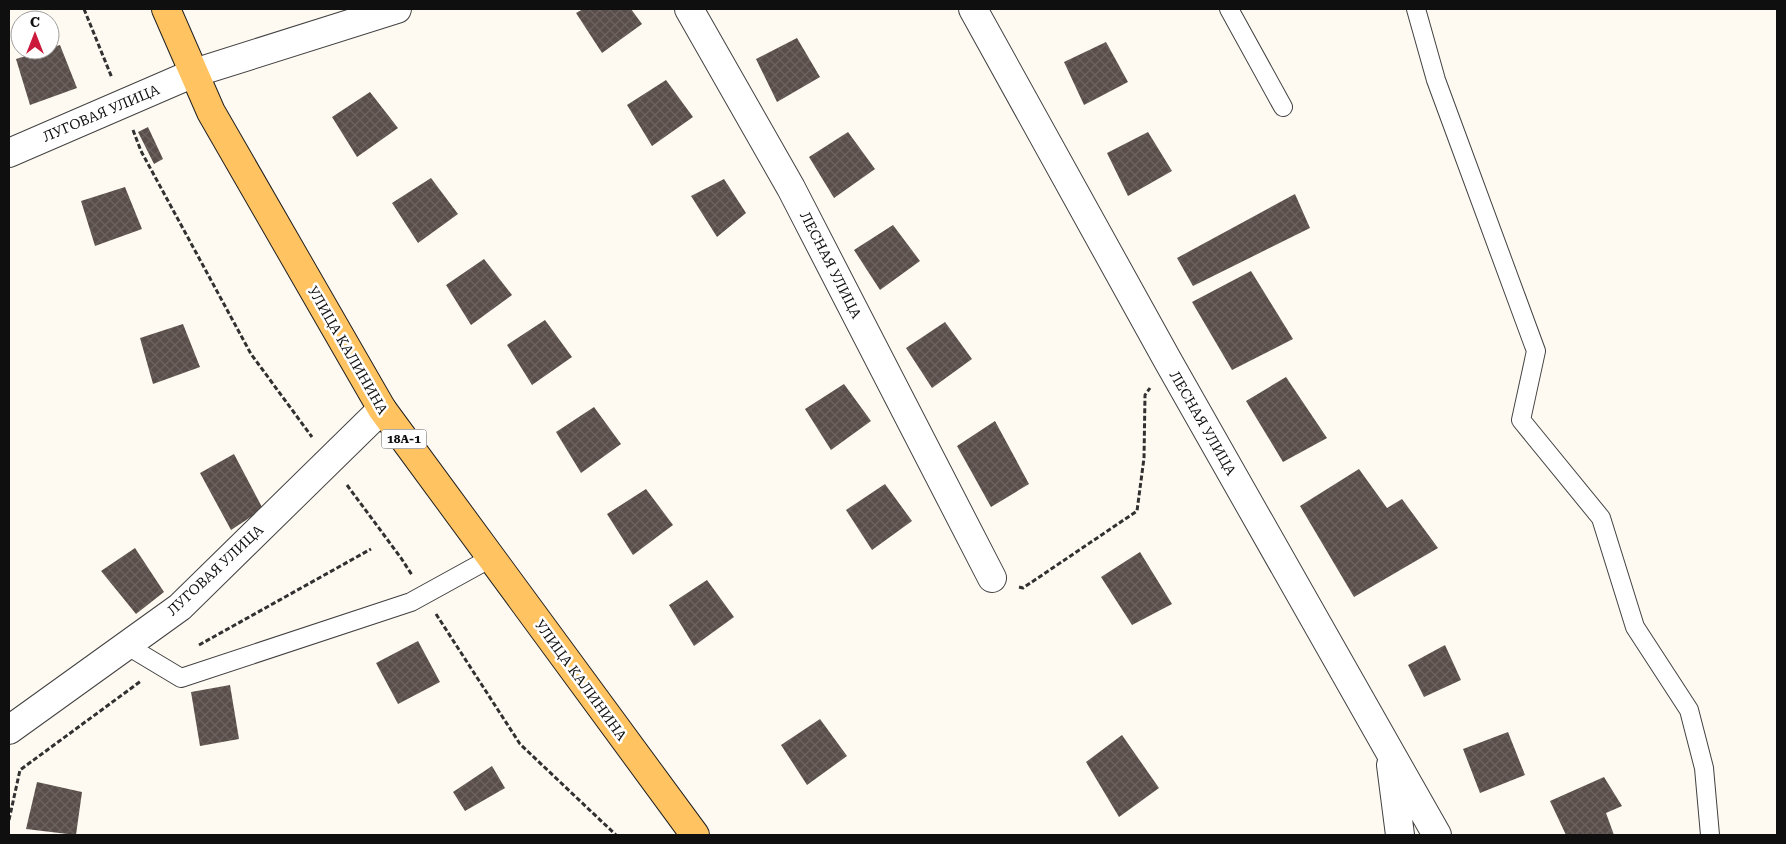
<svg xmlns="http://www.w3.org/2000/svg" width="1786" height="844" font-family="'Roboto Serif',serif">
<style>
.building{fill:url(#building-cross-hatch)}
.lines{fill:none;stroke-linecap:round;stroke-linejoin:round}
.lane-casing{stroke:#424242;stroke-width:20}
.street-casing{stroke:#424242;stroke-width:30}
.primary-casing{stroke:#202020;stroke-width:30}
.path{stroke:#313131;stroke-width:3;stroke-dasharray:5 2.5;stroke-linecap:butt}
.lane{stroke:#fff;stroke-width:18}
.street{stroke:#fff;stroke-width:28}
.primary{stroke:#ffc361;stroke-width:28}
.labels{text-anchor:middle;stroke-width:5;stroke-linejoin:round;paint-order:stroke}
.shield{fill:#fff;stroke:#575757;stroke-width:1}
.shield-label{font-size:12px;font-weight:bold;fill:#0f0f0f}
.street-label{font-size:14px;fill:#0f0f0f;stroke:#fff}
</style>
<defs>
<pattern id="building-cross-hatch" width="8" height="8" patternUnits="userSpaceOnUse" patternTransform="scale(1.25)"><rect width="8" height="8" fill="#594e4a"/><path d="M0 0l8 8M0 8l8-8" fill="none" stroke="#6c6360"/></pattern>
</defs>
<rect width="100%" height="100%" fill="#fffaf1"/>
<path class="building" d="M583,9H631L642,24L602,53L576,13Z
M797,38L820,77L777,102L756,59Z
M1106,42L1128,82L1084,105L1064,62Z
M60,45L77,88L30,105L16,59L45,50H50V48Z
M666,80L693,117L652,146L627,105Z
M370,92L398,128L357,157L332,117Z
M148,127L163,159L154,164L138,132Z
M848,132L875,169L834,198L809,157Z
M1148,132L1172,171L1128,196L1107,153Z
M431,178L458,214L418,243L392,203Z
M724,179L746,213L717,237L691,196Z
M125,187L142,229L95,246L81,201Z
M1295,194L1310,228L1193,286L1177,258Z
M893,225L920,261L880,290L854,250Z
M484,259L512,295L471,325L446,285Z
M1251,271L1293,339L1232,370L1192,302Z
M545,320L572,357L532,385L507,345Z
M945,322L972,359L932,388L906,348Z
M183,324L200,367L153,384L140,338Z
M1286,377L1327,438L1283,462L1246,401Z
M844,384L871,421L831,450L805,409Z
M594,407L621,444L581,473L556,432Z
M995,421L1029,484L991,507L957,446Z
M234,454L263,509L231,530L200,473Z
M1359,469L1387,508L1402,499L1438,548L1354,597L1300,506Z
M885,484L912,521L872,550L846,510Z
M646,489L673,525L633,555L607,514Z
M135,548L164,592L136,614L101,571Z
M1140,552L1172,604L1132,625L1101,577Z
M707,580L734,617L694,646L669,605Z
M418,641L440,682L398,704L376,663Z
M1445,645L1461,680L1424,697L1408,665Z
M230,685L239,739L200,746L191,692Z
M820,719L847,756L807,785L781,745Z
M1508,732L1525,775L1480,793L1463,749Z
M1122,735L1159,788L1119,817L1086,762Z
M492,766L505,788L465,811L453,792Z
M1604,777L1622,806L1606,813L1614,835H1566L1550,801Z
M37,782L82,792L76,835L26,829Z"/>
<g class="lines">
<defs>
<path id="lane" d="M1229,9L1283,107
M1416,9L1436,80L1536,351L1521,420L1601,518L1635,627L1689,710L1704,768L1710,835
M126,645L181,678L411,602L491,558"/>
<path id="street" d="M689,9L791,188L992,578
M973,9L1168,361L1437,835
M9,153L194,73L397,9
M9,730L180,607L382,409
M1391,765L1400,835"/>
<path id="primary" d="M166,9L211,112L382,409L695,835"/>
</defs>
<use href="#lane" class="lane-casing"/>
<use href="#street" class="street-casing"/>
<use href="#primary" class="primary-casing"/>
<path class="path" d="M84,9L112,78
M133,130L141,151L251,354L312,437
M347,485L401,558L412,575
M1019,587L1023,588L1137,511L1144,458L1145,395L1150,388
M436,614L520,744L616,835
M199,645L371,549
M9,820L20,770L141,681"/>
<use href="#lane" class="lane"/>
<use href="#street" class="street"/>
<use href="#primary" class="primary"/>
</g>
<g class="labels">
<rect class="shield" x="381.5" y="429.5" width="45" height="19" rx="4"/>
<g class="shield-label">
<text x="404" y="443">18А-1</text>
</g>
<g class="street-label">
<text transform="translate(101 113) rotate(-23)" y="5">ЛУГОВАЯ УЛИЦА</text>
<text transform="translate(831 265) rotate(63)" y="5">ЛЕСНАЯ УЛИЦА</text>
<text transform="translate(348 350) rotate(60)" y="5">УЛИЦА КАЛИНИНА</text>
<text transform="translate(1203 423) rotate(60)" y="5">ЛЕСНАЯ УЛИЦА</text>
<text transform="translate(215 570) rotate(-43)" y="5">ЛУГОВАЯ УЛИЦА</text>
<text transform="translate(581 680) rotate(54)" y="5">УЛИЦА КАЛИНИНА</text>
</g>
</g>
<rect width="1786" height="844" fill="none" stroke="#0f0f0f" stroke-width="20"/>
<g transform="translate(35 35)"><circle r="24" fill="#ffffff" stroke="#9f9f9f"/>
<path d="M0-4L9 19L0 12L-9 19Z" fill="#cb1a3b"/>
<text y="-8" font-size="14" font-weight="bold" text-anchor="middle" fill="#0f0f0f">С</text>
</g>
</svg>
